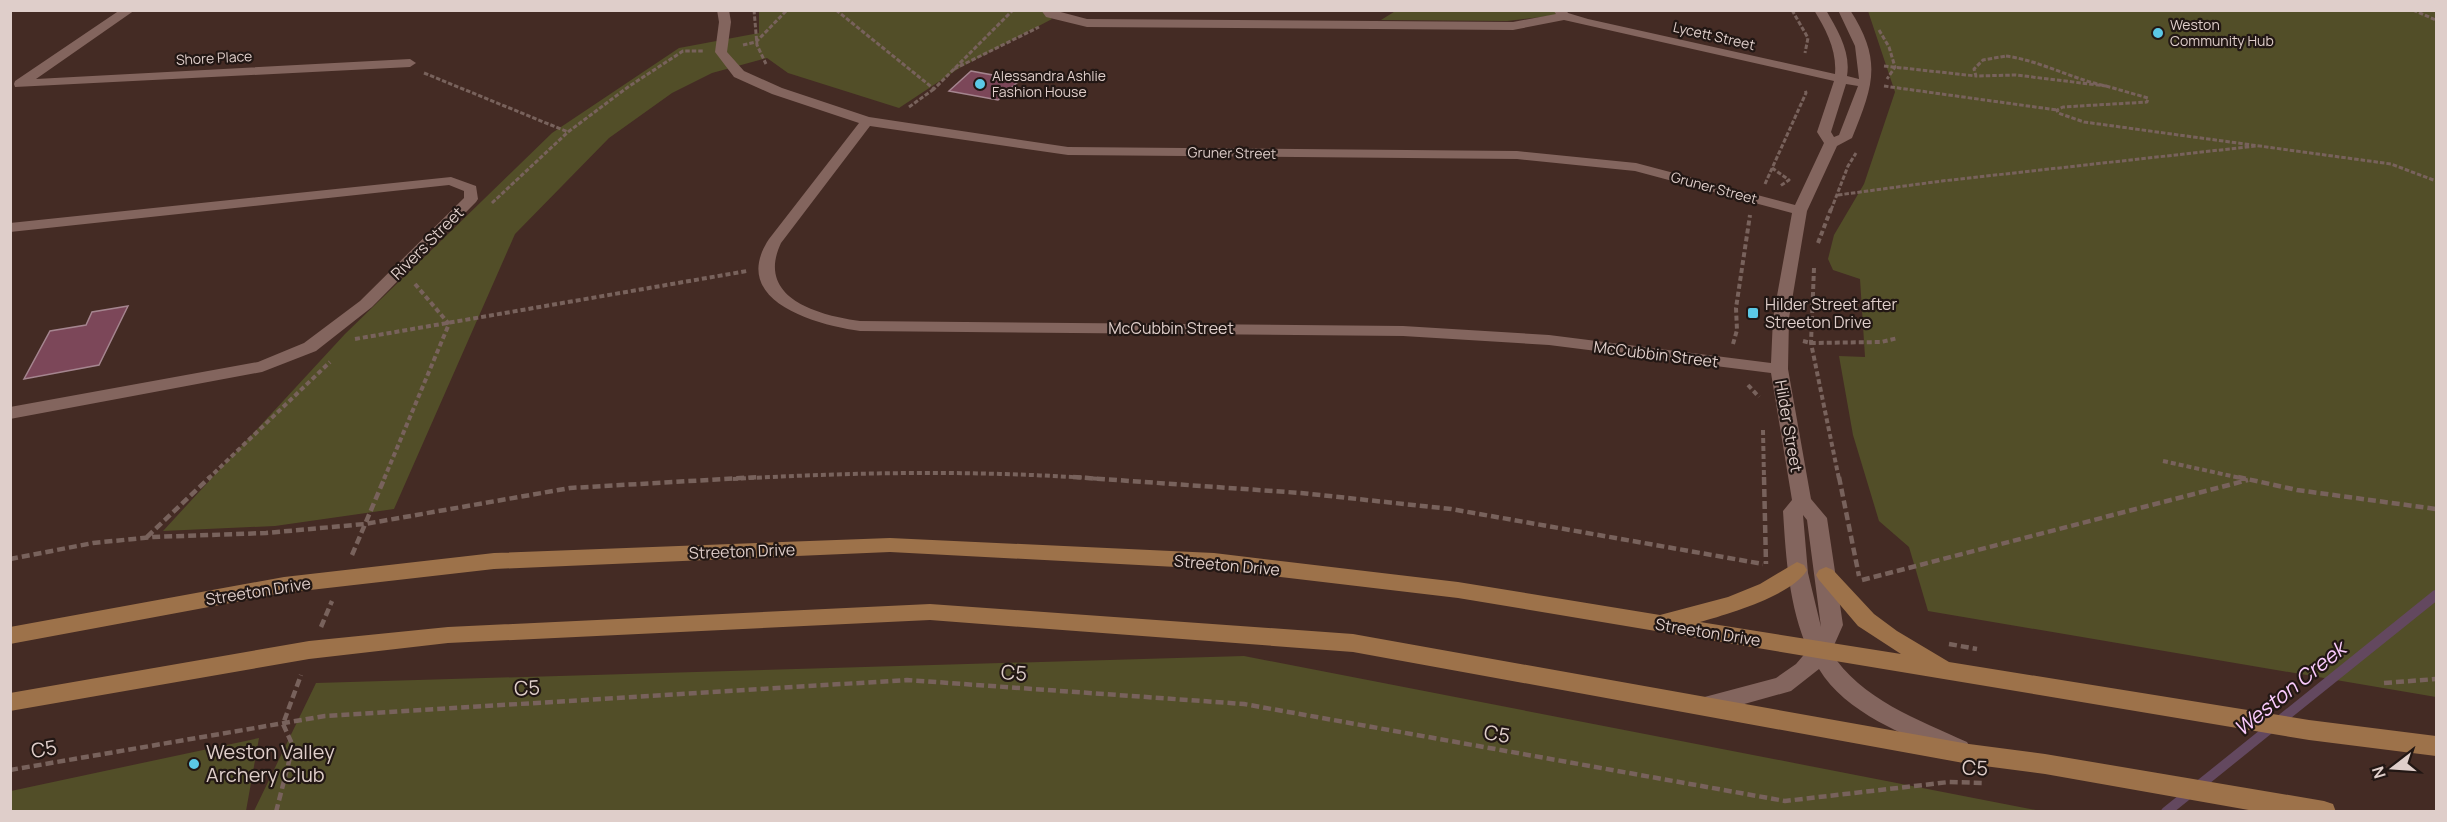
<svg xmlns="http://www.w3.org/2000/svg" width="2447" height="822" font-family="Manrope,sans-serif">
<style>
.green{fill:#524e28}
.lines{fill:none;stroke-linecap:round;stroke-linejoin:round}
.stream{stroke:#63485f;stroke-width:10}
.building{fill:#7c4759;stroke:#a5858f;stroke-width:1.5}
.path-far2{stroke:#78625c;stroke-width:3;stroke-dasharray:4.5 2;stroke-linecap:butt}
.path-far1{stroke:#78625c;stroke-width:4;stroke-dasharray:5 3;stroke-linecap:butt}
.path{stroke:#78625c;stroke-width:4.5;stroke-dasharray:8 4;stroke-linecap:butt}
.minor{fill:#83655e;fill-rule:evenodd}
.major{fill:#9d724a;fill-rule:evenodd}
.poi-dot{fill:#5bc8e6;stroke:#221714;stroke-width:2}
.labels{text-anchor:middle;stroke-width:4.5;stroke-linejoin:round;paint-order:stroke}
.far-poi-label{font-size:14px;fill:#dfceca;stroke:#221714;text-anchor:start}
.far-street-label{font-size:14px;fill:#dfceca;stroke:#221714}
.street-label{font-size:16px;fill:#dfceca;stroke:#221714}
.poi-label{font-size:16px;fill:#dfceca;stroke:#221714;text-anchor:start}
.near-street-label{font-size:20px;fill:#dfceca;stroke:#221714}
.near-poi-label{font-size:20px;fill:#dfceca;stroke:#221714;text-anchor:start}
.near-water-label{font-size:21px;font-style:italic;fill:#facbfd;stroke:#221714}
</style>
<rect width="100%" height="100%" fill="#442b24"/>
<path class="green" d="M1041,10L1052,19L961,67L899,108L788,73L767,58L712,73L672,93L609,138L515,234L394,509L275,526L163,531L345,334L552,133L679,48L759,33V11Z
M1397,10H1555L1558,15L1507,21L1381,20Z
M2433,11L2436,12V697L1928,611L1909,547L1879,521L1853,435L1839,356L1865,357L1860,279L1833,270L1828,259L1834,235L1864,184L1895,92L1868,11Z
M1244,656L2041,811H254L316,683Z
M259,738L246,811H11V791Z"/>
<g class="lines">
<path class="stream" d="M2166,812L2436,595"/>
</g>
<path class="building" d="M971,71L1020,80L998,100L949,91Z
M128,306L99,365L24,379L50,331L86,325L92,312Z"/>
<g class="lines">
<path class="path-far2" d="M754,10L757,45L766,64
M836,10L934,89L1013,10
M1792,10L1808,38L1805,53
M2413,10L2436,20
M1879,30L1889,47L1895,67L1887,79
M743,45L756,42L787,10
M2006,56C2041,61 2072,79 2106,86L2016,75L1976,76L1974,69L1983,60Z
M1884,66L1976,76
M954,69L1039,27
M424,73L568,132
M1884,86L2057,110
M2106,86L2148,98L2147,102L2063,107L2057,110L2058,113L2084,122L2391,164L2436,181
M909,107L934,89
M1772,168L1789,180L1780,186
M1765,184L1806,93L1805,89
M1838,195L1942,181L2256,146
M492,203L568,132L628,87L683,51H703
M1831,210L1848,166L1856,153"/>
<path class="path-far1" d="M1818,243L1831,209
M1814,268L1811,343L1839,479
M415,284L449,324
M355,339L747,271
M1803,341L1811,343L1881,342L1898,338
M1733,344L1737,330L1736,308L1750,215
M1748,385L1759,397
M1763,430L1764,479
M2163,461L2245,479
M208,479L330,362
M384,479L449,324
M733,479C855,472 979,470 1102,479"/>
<path class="path" d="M1073,477L1301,493L1451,509L1763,564
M1764,477L1766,564
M1839,477L1859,576
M2238,477L2297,490L2436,509
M147,537L210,477
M352,555L385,477
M10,559L93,543L153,537L266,533L365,524L570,488L759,477
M1862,580L2248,480
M321,627L332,601
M1949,644L1977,649
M2384,683L2436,679
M10,770L325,716L907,680L1244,704L1785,801L1949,782L1985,783
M276,812L293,746L283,724L301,675"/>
<path class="minor" d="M120,10H135L36,79L410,59L416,63L410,67L15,87L14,84L15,81Z
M717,10H729L731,22L727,52L744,71L782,88L869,117L1068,147L1517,151L1636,163L1795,205L1824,143L1817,132L1834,81L1564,20L1513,30L1087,27L1046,17L1041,10H1053L1087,19L1513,22L1556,14L1553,10H1566L1568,13L1588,19L1835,74C1837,50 1826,30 1814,10H1826C1838,31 1851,52 1847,76L1859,79L1855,46L1838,10H1850C1883,61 1873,86 1852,138L1837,146L1807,211L1789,318L1788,369L1811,499L1827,518L1843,625L1831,652C1860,699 1919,720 1967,742L1971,749L1967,756L1959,759L1951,756C1906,735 1845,713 1819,669L1791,691L1705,715L1697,713L1694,706L1697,699L1776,678L1796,664L1808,650C1789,606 1786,559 1783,511L1792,500L1771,373L1549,345L1403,336L860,331C816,325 728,301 769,239L859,123L772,94L734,77L715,52L719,22ZM1846,84L1858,86L1839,135L1834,137L1831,132ZM870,126L1068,155L1517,159L1635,171L1792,213L1773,318L1771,363L1549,335L1403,326L860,321C818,315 755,298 781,243ZM1803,515L1807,520L1821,627L1808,573Z
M451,177L476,186L478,199L476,202L372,307L316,351L262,372L10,419V407L258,362L304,343L360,301L464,198V191L449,185L10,232V223Z"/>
<path class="major" d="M890,538L1214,553L1458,582L1660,615L1728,597L1760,584L1797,562L1804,565L1807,570C1793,595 1728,614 1700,622L1901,654L1858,626L1819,580L1816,575L1819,570L1826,567L1833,570L1874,614L1897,631L1949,662L2309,720L2436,736V756L2309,740L1458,598L1214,569L890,552L494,569L284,593L10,644V627L284,577L494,553Z
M930,604L1353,634L1969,744L2045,754L2324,801L2333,804L2336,812H2260L2045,774L1969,764L1353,652L930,620L448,643L309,659L10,711V693L309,641L448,627Z"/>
</g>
<g class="poi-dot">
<circle cx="2158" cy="33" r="6"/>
<circle cx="980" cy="84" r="6"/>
<rect x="1747" y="307" width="12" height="12" rx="3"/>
<circle cx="194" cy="764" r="6"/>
</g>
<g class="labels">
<g class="far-poi-label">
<text x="2170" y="30">Weston<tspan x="2170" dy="16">Community Hub</tspan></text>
<text x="992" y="81">Alessandra Ashlie<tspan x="992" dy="16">Fashion House</tspan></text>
</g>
<g class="far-street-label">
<text transform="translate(1714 36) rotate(13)" y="5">Lycett Street</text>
<text transform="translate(214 58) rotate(-3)" y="5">Shore Place</text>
<text transform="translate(1232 153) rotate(1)" y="5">Gruner Street</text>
<text transform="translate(1714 188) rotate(15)" y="5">Gruner Street</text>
</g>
<g class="street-label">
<text transform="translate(427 243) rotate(-45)" y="6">Rivers Street</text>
<text x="1171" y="334">McCubbin Street</text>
<text transform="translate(1656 354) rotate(7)" y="6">McCubbin Street</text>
<text transform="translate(1789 426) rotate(80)" y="6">Hilder Street</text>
<text transform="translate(742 551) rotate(-2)" y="6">Streeton Drive</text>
<text transform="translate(1227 565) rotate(5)" y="6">Streeton Drive</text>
<text transform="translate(258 591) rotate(-9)" y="6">Streeton Drive</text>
<text transform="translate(1708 632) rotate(9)" y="6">Streeton Drive</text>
</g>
<g class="poi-label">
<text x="1765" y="310">Hilder Street after<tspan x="1765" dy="18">Streeton Drive</tspan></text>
</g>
<g class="near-street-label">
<text transform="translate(1014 673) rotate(4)" y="7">C5</text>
<text transform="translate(527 688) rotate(-3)" y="7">C5</text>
<text transform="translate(1497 734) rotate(10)" y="7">C5</text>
<text transform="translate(44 749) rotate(-10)" y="7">C5</text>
<text transform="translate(1975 768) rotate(2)" y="7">C5</text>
</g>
<g class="near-poi-label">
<text x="206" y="759">Weston Valley<tspan x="206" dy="23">Archery Club</tspan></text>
</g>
<g class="near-water-label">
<text transform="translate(2290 689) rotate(-39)" y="7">Weston Creek</text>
</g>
</g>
<rect width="2447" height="822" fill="none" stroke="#dfceca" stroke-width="24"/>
<g transform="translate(2393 768) rotate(253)" stroke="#221714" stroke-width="4.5" paint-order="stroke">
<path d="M0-4.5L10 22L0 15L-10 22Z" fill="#dfceca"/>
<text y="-9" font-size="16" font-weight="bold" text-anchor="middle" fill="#dfceca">N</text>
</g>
</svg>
